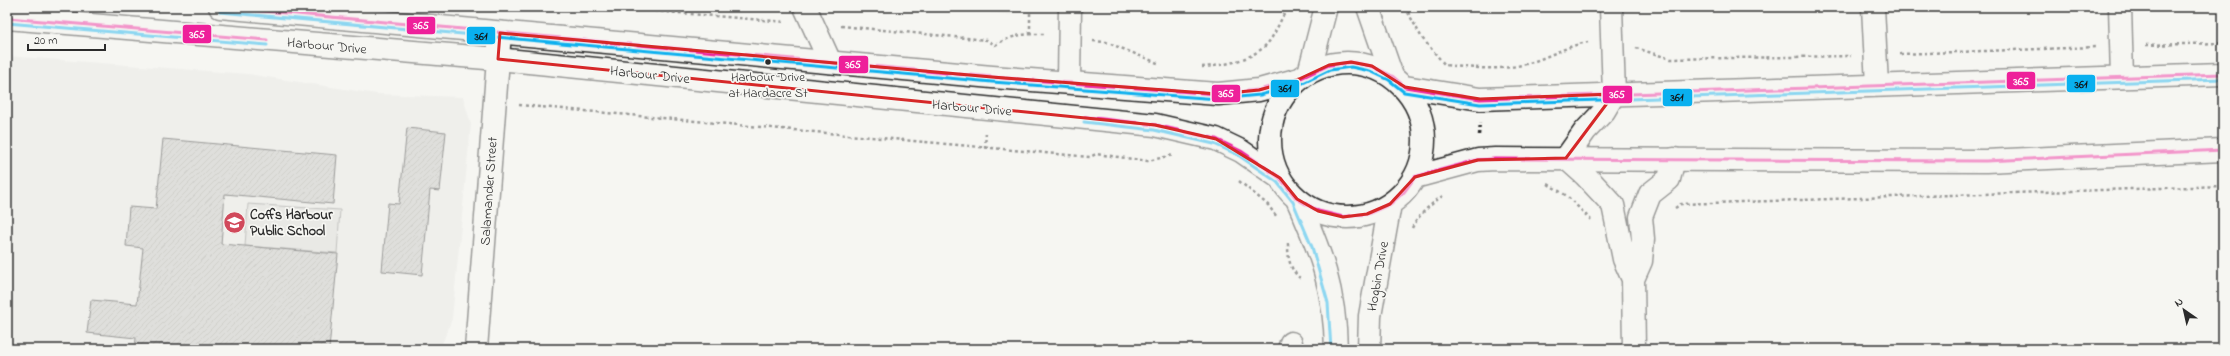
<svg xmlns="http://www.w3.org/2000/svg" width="2230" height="356" font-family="'Indie Flower',sans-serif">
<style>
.built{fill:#e7e7e3}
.pitch{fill:#d9d9d5;stroke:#828280}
.building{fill:url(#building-hatch);stroke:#2b2b2b}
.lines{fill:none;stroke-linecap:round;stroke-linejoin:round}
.street-casing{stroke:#2b2b2b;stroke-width:25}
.secondary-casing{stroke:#2b2b2b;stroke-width:25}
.path{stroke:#2b2b2b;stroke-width:2.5;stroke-dasharray:3 3;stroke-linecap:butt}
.street{stroke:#f6f6f2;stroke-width:22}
.secondary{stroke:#f6f6f2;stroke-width:22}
.bus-1-casing{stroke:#f6f6f2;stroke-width:6}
.bus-2-casing{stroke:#f6f6f2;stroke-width:6}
.bus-1{stroke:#ee209a;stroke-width:3}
.bus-2{stroke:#09b0ef;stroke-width:3}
.marked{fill:none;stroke:#d62828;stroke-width:3;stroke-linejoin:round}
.bus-dot{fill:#2b2b2b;stroke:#f6f6f2;stroke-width:1.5}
.labels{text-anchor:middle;stroke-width:3.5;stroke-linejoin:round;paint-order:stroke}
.bus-label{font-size:13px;fill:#2b2b2b;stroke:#f6f6f2}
.street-label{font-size:14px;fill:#2b2b2b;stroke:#f6f6f2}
.poi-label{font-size:14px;font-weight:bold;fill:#2b2b2b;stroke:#f6f6f2;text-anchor:start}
.line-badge{stroke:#f6f6f2;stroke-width:1.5}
.badge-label{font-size:11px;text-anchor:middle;font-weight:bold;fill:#fff}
.pale-badge-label{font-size:11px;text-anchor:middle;font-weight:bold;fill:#111}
</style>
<defs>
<pattern id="building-hatch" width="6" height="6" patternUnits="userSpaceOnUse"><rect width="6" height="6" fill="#c3c3c0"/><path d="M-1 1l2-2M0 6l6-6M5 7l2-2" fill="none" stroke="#9f9f9c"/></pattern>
</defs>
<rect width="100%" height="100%" fill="#f6f6f2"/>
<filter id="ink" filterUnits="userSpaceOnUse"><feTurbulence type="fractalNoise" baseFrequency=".025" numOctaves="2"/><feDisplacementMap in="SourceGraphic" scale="8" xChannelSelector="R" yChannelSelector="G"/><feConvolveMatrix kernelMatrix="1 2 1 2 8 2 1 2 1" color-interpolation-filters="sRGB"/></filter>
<g filter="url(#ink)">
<path class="built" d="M950,7H1012V15Z
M7,56L248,74L377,94L463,97L471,124L452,319L440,349H7Z"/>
<path class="pitch" d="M248,204L340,210L337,253L245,246Z"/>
<path class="building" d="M407,128L446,132L440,191L430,190L422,275L382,271L388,203L399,204Z
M163,139L337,155L333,204L225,194L221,244L338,254L329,349H135L136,338L87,333L91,300L137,304L143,248L126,246L129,207L156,209Z"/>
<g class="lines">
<defs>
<path id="street" d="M805,7L830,62
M1611,7L1614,94L1604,111L1585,131L1566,158L1585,175L1613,205L1624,259L1633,279
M1873,7L1877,85
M2120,7L2122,77
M1069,82L1070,7
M476,349L500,33
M1289,349L1291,343
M1634,349L1633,279L1641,261L1643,239L1641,217L1650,194L1669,179L1674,159"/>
<path id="secondary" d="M220,7L992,77L1218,94L1259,90L1299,79
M1368,7L1392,76
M7,18L498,59L1155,125L1216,139L1241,151L1280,178
M1270 140a77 77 0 1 1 154 0a77 77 0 1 1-154 0Z
M1309,73L1326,7
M1405,87L1480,99L2223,74
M1415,177L1478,160L1495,159L1986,161L2223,150
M1297,199C1321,252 1335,290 1336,349
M1369,349L1370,316L1390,204"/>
</defs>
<use href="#street" class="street-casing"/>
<use href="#secondary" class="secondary-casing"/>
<path class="path" d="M607,7L786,22
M1030,7V33
M1405,7L1422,38L1445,65C1472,68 1500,71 1526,64C1547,58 1566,46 1588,42
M841,26L987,40L995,45C1015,34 1024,34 1045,34
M1093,41L1106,42L1160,64
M2146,45L2223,43
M1636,48L1671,59L1851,56
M1900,54L2097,47
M1202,67C1223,66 1251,60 1266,45C1276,35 1280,18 1289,7
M519,105L1090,157L1096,154L1148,161L1173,155
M1479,135L1480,122
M985,148L986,132
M1239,181L1268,205L1277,217
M1548,184L1567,196L1591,220
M1675,208L1681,204L2223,186
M1412,228C1419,214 1431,204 1444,195
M1288,243C1288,258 1289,269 1301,279"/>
<use href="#street" class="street"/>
<use href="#secondary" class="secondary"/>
<defs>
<path id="bus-1" d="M220,7L992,77L1218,94L1259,90L1299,79L1329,65L1351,62L1372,66L1392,76L1405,87L1480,99L2223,74
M7,18L267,40
M1085,117L1155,125L1216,139L1241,151L1280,178L1297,199L1318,211L1343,217L1367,214L1390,204L1404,192L1415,177
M1415,177L1478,160L1495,159L1986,161L2223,150"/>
<path id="bus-2" d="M220,12L992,82L1218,99L1260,95L1301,84L1330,70L1351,67L1370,71L1389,80L1404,92L1480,104L2223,79
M7,23L267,45
M1084,122L1154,130L1214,144L1238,155L1277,182L1293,202L1312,247L1328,303L1331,349"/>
</defs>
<use href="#bus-1" class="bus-1-casing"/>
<use href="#bus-2" class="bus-2-casing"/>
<use href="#bus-1" class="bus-1"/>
<use href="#bus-2" class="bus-2"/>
</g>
</g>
<path d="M0 0H2230V356H0ZM500,33L992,77L1218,94L1259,90L1299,79L1329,65L1351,62L1372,66L1405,87L1480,99L1614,94L1566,158L1478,160L1415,177L1390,204L1367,214L1343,217L1318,211L1297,199L1280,178L1216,139L1155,125L498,59Z" fill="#f6f6f2" fill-opacity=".55" fill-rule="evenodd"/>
<path class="marked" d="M500,33L992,77L1218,94L1259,90L1299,79L1329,65L1351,62L1372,66L1405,87L1480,99L1614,94L1566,158L1478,160L1415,177L1390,204L1367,214L1343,217L1318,211L1297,199L1280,178L1216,139L1155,125L498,59Z"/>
<defs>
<symbol id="school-disc" viewBox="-11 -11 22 22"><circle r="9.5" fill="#d1495b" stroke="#f6f6f2"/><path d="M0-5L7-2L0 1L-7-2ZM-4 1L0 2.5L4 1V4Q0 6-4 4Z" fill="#fff"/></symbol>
</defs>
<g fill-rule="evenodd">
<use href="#school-disc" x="222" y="210" width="25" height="25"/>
</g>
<circle class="bus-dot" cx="768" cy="62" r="3.5"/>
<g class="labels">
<g class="bus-label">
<text x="768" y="81">Harbour Drive<tspan x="768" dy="16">at Hardacre St</tspan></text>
</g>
<g class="street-label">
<text transform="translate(327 45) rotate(5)" y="5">Harbour Drive</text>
<text transform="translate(650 74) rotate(6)" y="5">Harbour Drive</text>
<text transform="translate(972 107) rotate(5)" y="5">Harbour Drive</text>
<text transform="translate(488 191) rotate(-86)" y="5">Salamander Street</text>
<text transform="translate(1377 276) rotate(-80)" y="5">Hogbin Drive</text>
</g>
<g class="poi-label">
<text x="250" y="219">Coffs Harbour<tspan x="250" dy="16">Public School</tspan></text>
</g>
</g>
<g class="line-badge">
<rect x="406" y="16" width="30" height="19" rx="4" fill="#ee209a"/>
<rect x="182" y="24" width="30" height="20" rx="4" fill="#ee209a"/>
<rect x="466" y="26" width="30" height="19" rx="4" fill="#09b0ef"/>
<rect x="838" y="55" width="31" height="19" rx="4" fill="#ee209a"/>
<rect x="2006" y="71" width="30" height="19" rx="4" fill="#ee209a"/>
<rect x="2066" y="74" width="30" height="19" rx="4" fill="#09b0ef"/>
<rect x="1270" y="79" width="30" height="19" rx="4" fill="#09b0ef"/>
<rect x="1211" y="84" width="30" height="19" rx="4" fill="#ee209a"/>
<rect x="1602" y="85" width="31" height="19" rx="4" fill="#ee209a"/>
<rect x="1662" y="88" width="31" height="19" rx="4" fill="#09b0ef"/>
</g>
<g class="badge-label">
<text x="421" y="29">365</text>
<text x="197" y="38">365</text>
<text x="853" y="68">365</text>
<text x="2021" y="85">365</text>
<text x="1226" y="97">365</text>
<text x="1617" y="98">365</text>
</g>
<g class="pale-badge-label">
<text x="481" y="40">361</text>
<text x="2081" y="88">361</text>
<text x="1285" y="92">361</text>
<text x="1677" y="101">361</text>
</g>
<rect width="2230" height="356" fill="none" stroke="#f6f6f2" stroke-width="24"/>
<rect x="12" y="12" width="2206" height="332" fill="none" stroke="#2b2b2b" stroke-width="1.5" filter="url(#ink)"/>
<g transform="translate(2184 310) rotate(326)" stroke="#f6f6f2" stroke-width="3" paint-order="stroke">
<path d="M0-3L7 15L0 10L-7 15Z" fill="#2b2b2b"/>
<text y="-6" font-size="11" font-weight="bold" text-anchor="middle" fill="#2b2b2b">N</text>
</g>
<path d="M28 44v6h77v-6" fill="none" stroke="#2b2b2b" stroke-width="2"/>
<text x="34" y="44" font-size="12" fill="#2b2b2b" stroke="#f6f6f2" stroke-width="3" paint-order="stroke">20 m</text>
</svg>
